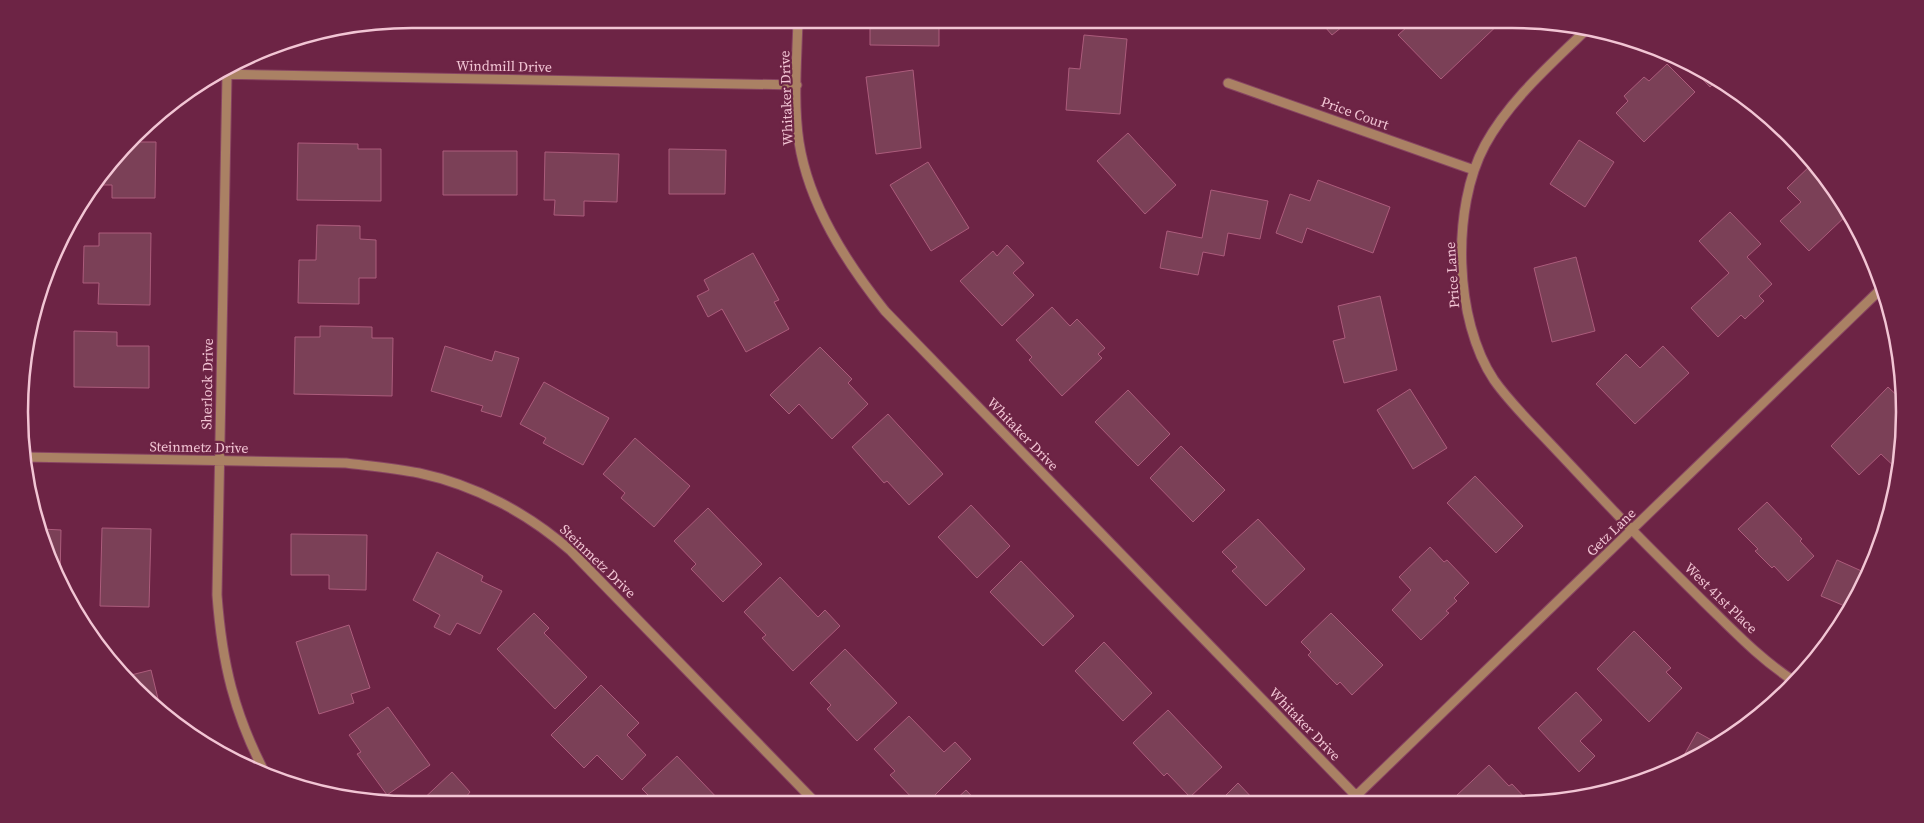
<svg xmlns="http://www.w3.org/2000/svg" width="1924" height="823" font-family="'Source Serif 4',serif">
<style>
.building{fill:#7b4057;stroke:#ac5c7c}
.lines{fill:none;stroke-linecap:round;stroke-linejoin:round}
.minor-casing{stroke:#884462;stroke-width:11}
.minor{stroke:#aa8164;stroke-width:9}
.labels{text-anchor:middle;stroke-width:4.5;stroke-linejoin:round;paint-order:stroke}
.street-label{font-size:14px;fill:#f2c5d4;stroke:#6d2445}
.rim{fill:none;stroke:#f2c5d4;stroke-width:2.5}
</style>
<rect width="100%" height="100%" fill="#6d2445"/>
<path class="building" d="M870,19H925V21L939,22V46L870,45Z
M1318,19H1352L1332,35Z
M1416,19L1444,20L1504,19L1441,79L1398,35Z
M1084,35L1127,39L1120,114L1066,110L1069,68L1080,69Z
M1684,60L1709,72L1719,78L1710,87Z
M1667,64L1695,92L1644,142L1616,113L1628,101L1624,96L1644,77L1649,81Z
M913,70L921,148L876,154L866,77Z
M1128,133L1176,185L1145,214L1097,161Z
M1579,140L1614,162L1585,207L1550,184Z
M131,142H156L155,198H112V185H96Z
M298,143L358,144V149H381V201L297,200Z
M669,149L726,150L725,194H669Z
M443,151H517V195H443Z
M545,152L619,154L617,202L584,201V216L554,215L555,200H544Z
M928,162L969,228L931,251L890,185Z
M1814,162L1824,173L1849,213L1809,251L1780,221L1801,202L1787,188Z
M1318,180L1390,207L1373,253L1307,228L1302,243L1276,233L1290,194L1310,201Z
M1211,190L1268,201L1260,239L1228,233L1224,256L1203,252L1198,275L1160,268L1167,231L1202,238Z
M1730,212L1761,244L1747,257L1772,284L1759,296L1764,301L1745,319L1741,315L1718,337L1691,308L1729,273L1699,241Z
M317,225L360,226V239L376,240V278H359V304L298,303L299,260H316Z
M99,233H151L150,305L98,304L99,283H83L84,246H99Z
M1007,245L1024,263L1013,273L1034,295L1002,326L960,281L993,251L997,256Z
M753,253L779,300L774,302L789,329L746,352L722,309L708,317L697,296L709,290L704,280Z
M1576,257L1595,331L1552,342L1534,268Z
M1380,296L1397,370L1344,383L1333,341L1345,338L1338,306Z
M1052,307L1070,326L1077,319L1105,348L1098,354L1102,358L1062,396L1029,360L1032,357L1016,340Z
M320,326L372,327V338H393L392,396L294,394L295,337H320Z
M74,331L117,332V346H149V388L74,387Z
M445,346L492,361L495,351L519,358L501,417L481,411L483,406L431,391Z
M1663,346L1689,373L1635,424L1596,384L1626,354L1640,368Z
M820,347L852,379L848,383L868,404L832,439L799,404L789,414L770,395Z
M544,382L609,418L583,465L543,443L546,438L520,424Z
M1888,387L1904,402L1902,463L1900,472L1881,454L1859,475L1831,446Z
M1410,389L1447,448L1413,469L1377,410Z
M1128,390L1170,434L1138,466L1095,422Z
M888,414L943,474L909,505L887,481L884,483L852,447Z
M635,438L690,486L654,527L621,498L625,493L603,474Z
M1181,446L1225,490L1193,522L1150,478Z
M1475,476L1523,526L1496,553L1447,503Z
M1767,502L1802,539L1800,541L1814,556L1788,581L1774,566L1772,568L1755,551L1758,549L1738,529Z
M971,505L1010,546L977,578L938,537Z
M708,508L762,564L723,602L691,569L696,564L674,541Z
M1258,519L1305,569L1266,606L1232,571L1237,567L1222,552Z
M102,528L151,529L149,607L100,606Z
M42,529L61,530L60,578Z
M291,534L367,535L366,590L329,589V575H291Z
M1430,547L1444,562L1447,560L1469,583L1454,598L1457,601L1446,611L1449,613L1421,640L1392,610L1411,590L1399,577Z
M437,552L483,576L481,581L502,591L480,634L457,623L450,635L434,627L440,615L413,600Z
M1837,560L1866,573L1847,607L1821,596Z
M1021,561L1074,616L1043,646L990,592Z
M780,577L818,617L825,610L840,626L793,671L762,638L766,635L744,612Z
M534,613L549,628L544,633L587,677L555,709L497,649Z
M1331,613L1383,665L1352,695L1340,682L1337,685L1308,655L1311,652L1301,642Z
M349,625L370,688L351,694L354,703L319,714L296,642Z
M1634,631L1671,668L1666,672L1682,688L1649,722L1597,669Z
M1104,642L1152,693L1123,721L1075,671Z
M845,649L897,703L857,741L827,709L831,705L810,683Z
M151,670L161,711L159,712L153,707L127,676Z
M601,685L639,723L627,735L646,755L622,780L597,755L584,768L551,735Z
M1576,692L1602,720L1580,741L1595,756L1579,772L1538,728Z
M388,707L430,765L387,795L357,754L361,752L349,735Z
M1168,710L1222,767L1190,797L1167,773L1164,776L1133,743Z
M909,716L944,752L955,742L971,759L927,803H917L890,775L895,771L874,749Z
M1697,732L1717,743L1678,766Z
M677,756L722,803L643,804L650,797L642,789Z
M1489,765L1509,786L1512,784L1528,801H1462L1456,796Z
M452,772L470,792L466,797L474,804H418Z
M1238,783L1256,802H1219Z
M966,790L978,803H952Z"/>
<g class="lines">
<defs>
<path id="minor" d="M798,19C797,59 793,102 799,142C809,205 846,262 885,311L1361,801
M1585,31C1549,66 1509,101 1485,145C1451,208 1454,320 1494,380C1508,400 1526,418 1543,436C1566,460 1588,484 1611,508C1641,540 1673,571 1704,602C1733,630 1760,659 1794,681
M211,74L797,85
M227,75L217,595C222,663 234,714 266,775
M1228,83L1474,170
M23,457L346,463C370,466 394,468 419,473C475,485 528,513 571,551L816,803
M1356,796L1883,287"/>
</defs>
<use href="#minor" class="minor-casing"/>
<use href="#minor" class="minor"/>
</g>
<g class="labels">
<g class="street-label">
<text transform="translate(504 66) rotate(1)" y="5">Windmill Drive</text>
<text transform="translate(786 98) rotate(-92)" y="5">Whitaker Drive</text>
<text transform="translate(1355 113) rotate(20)" y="5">Price Court</text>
<text transform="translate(1452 275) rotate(-94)" y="5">Price Lane</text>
<text transform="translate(207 384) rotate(-89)" y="5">Sherlock Drive</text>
<text transform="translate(1023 434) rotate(46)" y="5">Whitaker Drive</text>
<text transform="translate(199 447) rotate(1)" y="5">Steinmetz Drive</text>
<text transform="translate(1611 532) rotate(-44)" y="5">Getz Lane</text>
<text transform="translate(598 561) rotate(44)" y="5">Steinmetz Drive</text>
<text transform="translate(1721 598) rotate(44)" y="5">West 41st Place</text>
<text transform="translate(1305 724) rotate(46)" y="5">Whitaker Drive</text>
</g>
</g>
<path d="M0 0H1924V823H0ZM412 28H1512A384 384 0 0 1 1896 412V412A384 384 0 0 1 1512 796H412A384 384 0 0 1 28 412V412A384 384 0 0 1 412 28Z" fill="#6d2445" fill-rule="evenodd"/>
<path class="rim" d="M412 28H1512A384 384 0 0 1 1896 412V412A384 384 0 0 1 1512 796H412A384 384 0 0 1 28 412V412A384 384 0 0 1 412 28Z"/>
</svg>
